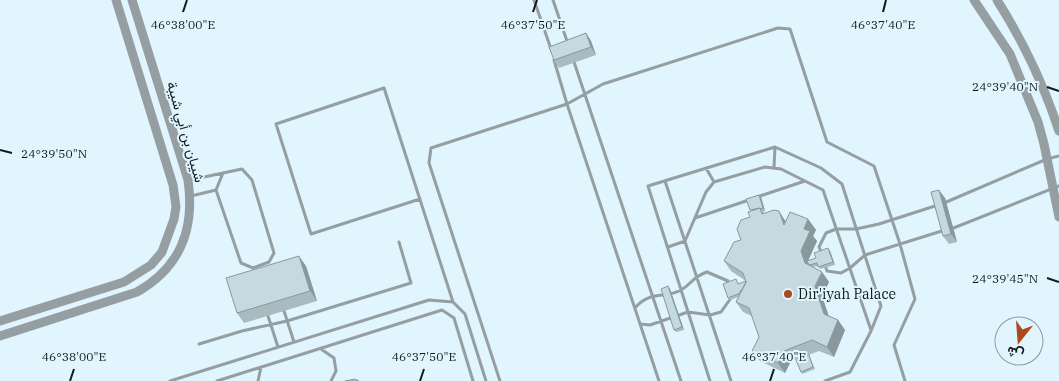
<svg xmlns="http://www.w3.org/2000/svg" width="1059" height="381" font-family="'IBM Plex Serif',Vazirmatn,serif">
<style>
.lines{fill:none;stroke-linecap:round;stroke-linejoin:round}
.service{stroke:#959ea1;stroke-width:3}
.tertiary{stroke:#959ea1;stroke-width:9}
.wall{fill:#a9bbc1}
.shaded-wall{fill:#89989d}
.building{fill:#c4d9e0;stroke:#89989d}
.ticks{fill:none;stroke:#11191b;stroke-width:2}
.poi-dot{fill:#ae491d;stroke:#e0f5fd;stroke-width:2}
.labels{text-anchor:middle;stroke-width:4;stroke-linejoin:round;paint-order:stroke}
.street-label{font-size:14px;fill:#11191b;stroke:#e0f5fd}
.poi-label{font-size:14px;fill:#11191b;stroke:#e0f5fd;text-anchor:start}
.ticks-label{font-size:12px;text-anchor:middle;fill:#11191b;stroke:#e0f5fd;stroke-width:4;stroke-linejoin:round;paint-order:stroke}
</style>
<rect width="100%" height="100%" fill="#e0f5fd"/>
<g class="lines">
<path class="service" d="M534,0L551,49
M553,0L568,44
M573,59L681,381
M554,60L567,104L659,381
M706,168L714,182
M774,168L775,147
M242,169L252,180L274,253L269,262L253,268L241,263L216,190L223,173Z
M190,180L223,173
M665,181L731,381
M191,196L216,190
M757,197L805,181
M420,199L311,234L276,124L384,88L453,302
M944,203L1047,159L1059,156
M695,218L749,200
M951,229L1059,186
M668,247L685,241L706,192L714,182L765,167L781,169L823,190L871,330
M822,254L819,247L826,233L836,229H856L879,224L938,205
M825,265L827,271L841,273L850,268L865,255L945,230
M635,308C650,290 665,299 681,290C692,284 692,277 707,272L728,281L730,285
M284,311L294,342
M268,316L278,347
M640,324L650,325L688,312L710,315L721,312L731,298
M199,344L242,331L287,321L411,283L399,242
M321,349L334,358L336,371L331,381
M170,381L429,300L453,302L465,314L486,381
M217,381L442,310L454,318L473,381
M258,381L261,367
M500,381L429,163L431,148L567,104L603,84L778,28L790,29L827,142L874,166L900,244L915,299L894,345L905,381
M710,381L648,186L775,147L821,168L842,184L881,306L871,331L850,372L825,381"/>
<path class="tertiary" d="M974,0L1010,54L1038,122L1044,144L1059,217
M997,0C1023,41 1044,85 1059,131
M0,321L124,282L151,265L162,252L174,219L176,207L173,185L116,0
M0,336L137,292C181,267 195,229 188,180L132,0"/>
</g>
<path class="wall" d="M586,33L591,41L596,55L559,68L554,60Z
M759,195L761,197L765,211L763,212L764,213L786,221L808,219L816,230L813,236L817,241L808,261L816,258L830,251L835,265L820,269L818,266L813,267L822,272L829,282L822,296L829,316L838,320L845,330L834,357L819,351L806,356L809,355L815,369L802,374L801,372L800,358L791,361L785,373L760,361L752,351L759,337L752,316L743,312L736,302L738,297L730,300L728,298L736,279L738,284L746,281L731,271L724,261L741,240Z
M945,198L957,242L949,244L943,236Z
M306,266L317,301L244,323L237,313Z
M668,286L670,289L684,330L676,332L674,330Z"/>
<path class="shaded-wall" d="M586,33L591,41L596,55L591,47Z
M939,190L945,198L957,242L951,234Z
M759,195L761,197L765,211L763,208Z
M779,211L786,222L784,225Z
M808,219L816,230L813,236L817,241L808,261L809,265L805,263L801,251L804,229Z
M828,248L830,251L835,265L833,262Z
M299,256L306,266L317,301L310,291Z
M822,272L829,282L822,296L831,324L824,314L815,286Z
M668,286L670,289L684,330L682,327Z
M838,320L845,330L834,357L827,347Z
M784,351L791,361L785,373L778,363Z"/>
<path class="building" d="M586,33L591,47L554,60L549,47Z
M939,190L951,234L943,236L931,192Z
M759,195L763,208L761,209L760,208L750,210L746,199Z
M760,208L762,214L774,210L779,211L784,225L790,212L808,219L804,229L810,231L801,251L805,263L822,272L815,286L824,314L838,320L827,347L812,340L784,351L778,363L752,351L759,337L749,308L736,302L746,282L743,273L724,261L734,242L741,240L737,229L741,220L750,217L748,212Z
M828,248L833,262L818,267L817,263L809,265L807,261L816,258L814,253Z
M299,256L310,291L237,313L226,278Z
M736,279L738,284L746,281V282L742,290L740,291V293L728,298L723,284Z
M668,286L682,327L674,330L661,289Z
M804,353L805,356L809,355L813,367L801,372L796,360L800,358L798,355Z
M355,379L359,381H345Z"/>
<path class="ticks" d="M183,12L187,0M533,12L537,0M883,12L886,0M1047,87L1059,91M0,150L12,153M1047,278L1059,282M70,381L74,369M420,381L424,369M770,381L774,369"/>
<circle class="poi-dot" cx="788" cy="294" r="5"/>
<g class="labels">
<g class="street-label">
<text transform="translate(186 132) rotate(74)" y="5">شيبان بن أبي شيبة</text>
</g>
<g class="poi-label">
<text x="798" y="299">Dir'iyah Palace</text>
</g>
</g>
<g class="ticks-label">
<text x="183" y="29">46°38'00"E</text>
<text x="533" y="29">46°37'50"E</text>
<text x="883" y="29">46°37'40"E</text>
<text x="1005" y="91">24°39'40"N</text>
<text x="54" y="158">24°39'50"N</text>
<text x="1005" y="283">24°39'45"N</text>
<text x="74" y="361">46°38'00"E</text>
<text x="424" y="361">46°37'50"E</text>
<text x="774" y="361">46°37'40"E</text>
</g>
<g transform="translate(1019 341) rotate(197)"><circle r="24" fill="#e0f5fd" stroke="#8d9da3"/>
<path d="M0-4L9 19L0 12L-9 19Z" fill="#ae491d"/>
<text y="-8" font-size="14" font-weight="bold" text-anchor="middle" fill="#11191b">ش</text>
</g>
</svg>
